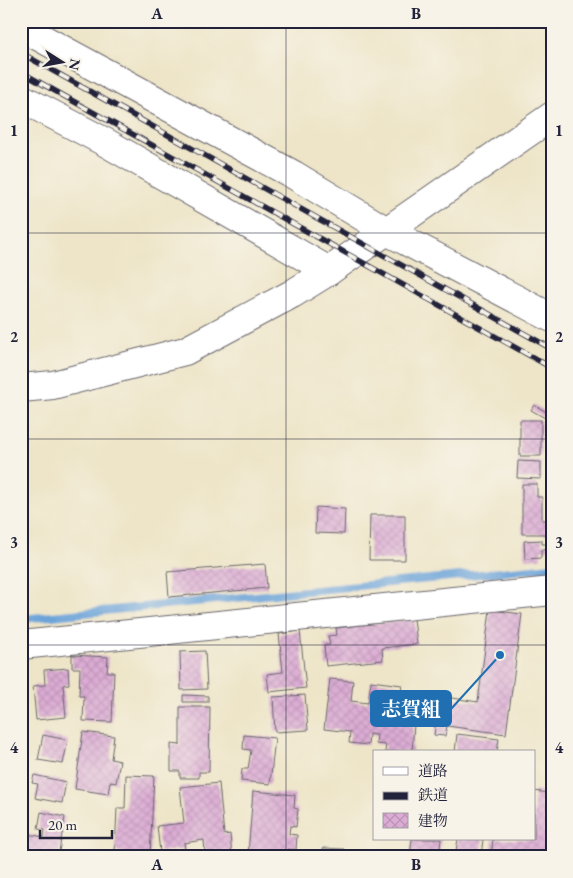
<svg xmlns="http://www.w3.org/2000/svg" width="573" height="878" font-family="'EB Garamond','Noto Serif JP',serif">
<style>
.lines{fill:none;stroke-linecap:round;stroke-linejoin:round}
.stream{stroke:#6ba3d9;stroke-width:8}
.building{fill:url(#building-cross-hatch)}
.street-casing{stroke:#69666c;stroke-width:30}
.secondary-casing{stroke:#69666c;stroke-width:30}
.street{stroke:#fff;stroke-width:28}
.secondary{stroke:#fff;stroke-width:28}
.rail-casing{stroke:#22223b;stroke-width:5.5}
.rail{stroke:#f7f3e8;stroke-width:4;stroke-dasharray:11;stroke-linecap:butt}
.grid{fill:none;stroke:#22223b;stroke-width:1;stroke-opacity:0.55}
.leader{fill:none;stroke:#1f6fb2;stroke-width:2}
.callout-dot{fill:#1f6fb2;stroke:#f7f3e8;stroke-width:2}
.callout{fill:#1f6fb2;stroke:#1f6fb2;stroke-width:2}
.callout-label{font-size:20px;text-anchor:middle;font-weight:bold;fill:#fff}
.neatline{fill:none;stroke:#22223b;stroke-width:2}
.grid-label{font-size:16px;text-anchor:middle;font-weight:bold;fill:#22223b}
</style>
<defs>
<pattern id="building-cross-hatch" width="8" height="8" patternUnits="userSpaceOnUse" patternTransform="scale(1.25)"><rect width="8" height="8" fill="#dcacd4"/><path d="M0 0l8 8M0 8l8-8" fill="none" stroke="#bc94b7"/></pattern>
</defs>
<rect width="100%" height="100%" fill="#f7f3e8"/>
<filter id="ink" filterUnits="userSpaceOnUse"><feTurbulence type="fractalNoise" baseFrequency=".02" numOctaves="2"/><feDisplacementMap in="SourceGraphic" scale="10" xChannelSelector="R" yChannelSelector="G"/><feConvolveMatrix kernelMatrix="1 2 1 2 8 2 1 2 1" color-interpolation-filters="sRGB"/></filter>
<filter id="wash" filterUnits="userSpaceOnUse"><feTurbulence type="fractalNoise" baseFrequency=".0096" numOctaves="4" result="noise"/><feDisplacementMap in="SourceGraphic" scale="20" xChannelSelector="R" yChannelSelector="G"/><feGaussianBlur stdDeviation="1.12" result="paint"/><feColorMatrix in="noise" values="0 0 0 0 0 0 0 0 0 0 0 0 0 0 0 0 0 1.4 0 .05"/><feComposite in="paint" operator="in"/></filter>
<g filter="url(#wash)">
<rect width="100%" height="100%" fill="#eee5c8"/>
<g class="lines">
<path class="stream" d="M21,619L552,567"/>
</g>
<g id="blocks">
<path class="building" d="M534,405L552,415V422L531,410Z
M520,420H541V456H520Z
M518,461L541,462V479L517,478Z
M522,484H537V497H542V520H552V534H522Z
M316,507L345,509L344,534L315,533Z
M370,515H405V560H369Z
M542,540V544H549V549L541,550V558L525,559L524,541Z
M265,564L267,588L169,597L167,572Z
M490,610L522,614L506,734L447,726L445,736L434,735L439,696L478,702Z
M414,619L417,644L382,648L383,660L326,666L324,645H330L328,636L337,635L336,628Z
M300,631L306,688L269,692L267,674L283,672L279,634Z
M205,651L207,689L181,690L180,652Z
M72,655L108,657L107,672H114L112,722L83,721L84,696H79L80,668H72Z
M68,668L69,684L63,685L66,717L36,720L33,686L45,685L44,670Z
M330,679L353,681L351,701L368,703L371,681L402,685L401,692L413,693L410,716L399,715L398,722L414,724L412,752H385L386,745L376,744L377,735L369,734L368,745L349,743L350,732L324,729Z
M183,695L208,696V702H183Z
M305,695L308,730L275,732L273,697Z
M180,707H210L209,772H199V778H180V771H171V744L180,745Z
M83,732L114,736L111,759L120,761L116,783L110,782L108,794L75,789Z
M457,734L499,739L497,752H455Z
M43,735L68,740L63,764L38,760Z
M244,735L275,738L270,784L241,781L242,769H248L251,750L243,749Z
M34,775L66,782L62,803L35,798L38,784L32,783Z
M126,775L154,776L150,856L123,857V852L115,851L117,808H125Z
M219,783L224,835L230,834L232,857H213V852L205,853L204,840L184,843L185,849L160,852L157,826L184,823L180,787Z
M253,791L295,795L294,808L298,809L296,827L290,826L289,834L297,835L296,850L288,849L287,857L248,855Z
M534,791L549,793L547,808H552L550,857H491L493,839H534Z
M41,812L65,817L58,857L24,851L27,834L44,837L45,830L38,829Z
M412,839H441L439,857H410Z
M458,839H483L481,857H455Z
M323,848L344,849V857H323Z"/>
</g>
</g>
<g filter="url(#ink)">
<use href="#blocks" fill-opacity="0" stroke="#69666c" stroke-width="1"/>
<g class="lines">
<defs>
<path id="street" d="M21,27L294,175L385,230L552,318
M21,98L105,142L329,271
M21,645L552,591"/>
<path id="secondary" d="M21,388L53,385L185,351L292,294L329,271L552,116"/>
</defs>
<use href="#street" class="street-casing"/>
<use href="#secondary" class="secondary-casing"/>
<use href="#street" class="street"/>
<use href="#secondary" class="secondary"/>
<defs>
<path id="rail" d="M21,53L552,349
M21,72L552,368"/>
</defs>
<use href="#rail" class="rail-casing"/>
<use href="#rail" class="rail"/>
</g>
</g>
<path class="grid" d="M286,21V857M21,233H552M21,439H552M21,645H552"/>
<path class="leader" d="M500 655L451 709"/>
<circle class="callout-dot" cx="500" cy="655" r="5"/>
<rect class="callout" x="371" y="691" width="80" height="35" rx="5"/>
<g class="callout-label">
<text x="411" y="716">志賀組</text>
</g>
<rect width="573" height="878" fill="none" stroke="#f7f3e8" stroke-width="55"/>
<rect x="373" y="750" width="162" height="90" fill="#f7f3e8" stroke="#a29fa3"/>
<rect x="383" y="767" width="25" height="8" fill="#ffffff" stroke="#a29fa3"/>
<text x="418" y="776" font-size="15" fill="#22223b">道路</text>
<rect x="383" y="792" width="25" height="8" fill="#22223b" stroke="#a29fa3"/>
<text x="418" y="800" font-size="15" fill="#22223b">鉄道</text>
<rect x="383" y="813" width="25" height="15" fill="url(#building-cross-hatch)" stroke="#a29fa3"/>
<text x="418" y="826" font-size="15" fill="#22223b">建物</text>
<g transform="translate(62 62) rotate(101)" stroke="#f7f3e8" stroke-width="4" paint-order="stroke">
<path d="M0-4L9 19L0 12L-9 19Z" fill="#22223b"/>
<text y="-8" font-size="14" font-weight="bold" text-anchor="middle" fill="#22223b">N</text>
</g>
<path d="M40 830v8h72v-8" fill="none" stroke="#22223b" stroke-width="2.5"/>
<text x="48" y="830" font-size="15" fill="#22223b" stroke="#f7f3e8" stroke-width="4" paint-order="stroke">20 m</text>
<rect x="28" y="28" width="518" height="822" class="neatline"/>
<g class="grid-label">
<text x="157" y="19">A</text>
<text x="416" y="19">B</text>
<text x="14" y="136">1</text>
<text x="559" y="136">1</text>
<text x="14" y="342">2</text>
<text x="559" y="342">2</text>
<text x="14" y="548">3</text>
<text x="559" y="548">3</text>
<text x="14" y="753">4</text>
<text x="559" y="753">4</text>
<text x="157" y="870">A</text>
<text x="416" y="870">B</text>
</g>
</svg>
